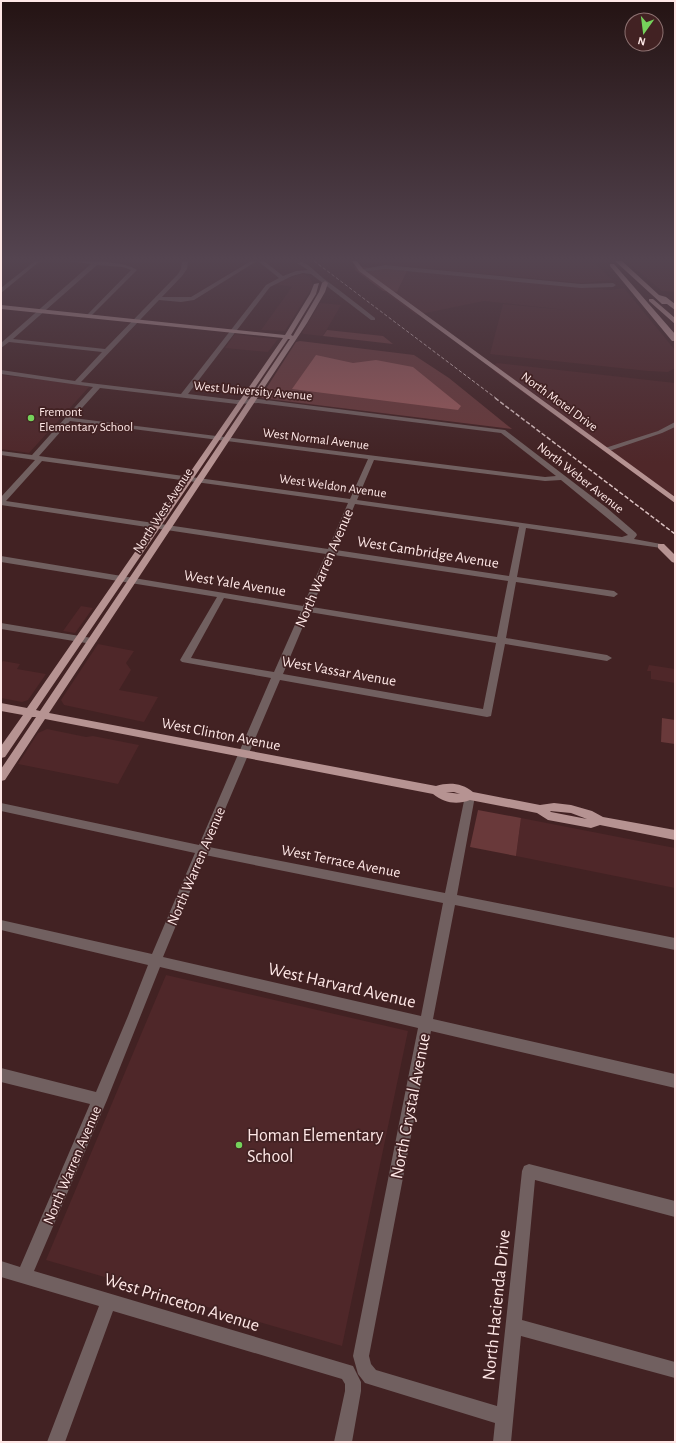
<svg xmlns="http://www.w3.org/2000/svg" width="676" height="1443" font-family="'Alegreya Sans',sans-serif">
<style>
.built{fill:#4f2729}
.green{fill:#69393a}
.water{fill:#995a5b}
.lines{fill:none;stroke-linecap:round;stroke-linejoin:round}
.minor{fill:#716060;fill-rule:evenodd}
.major{fill:#b69392;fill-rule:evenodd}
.highway{fill:#d1a7a6;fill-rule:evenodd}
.rail-far1{stroke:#dac1c1;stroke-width:1;stroke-dasharray:3.5 2;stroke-linecap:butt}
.rail{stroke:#dac1c1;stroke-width:1.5;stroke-dasharray:4.5 2;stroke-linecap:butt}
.poi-dot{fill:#75d25b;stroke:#422223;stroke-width:1.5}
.labels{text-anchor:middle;stroke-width:3.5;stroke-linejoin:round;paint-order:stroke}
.far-street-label{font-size:13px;fill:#fee7e6;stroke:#422223}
.far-poi-label{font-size:13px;fill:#fee7e6;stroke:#422223;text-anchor:start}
.street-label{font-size:15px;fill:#fee7e6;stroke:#422223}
.near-street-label{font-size:18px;fill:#fee7e6;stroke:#422223}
.near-poi-label{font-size:18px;fill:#fee7e6;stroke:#422223;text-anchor:start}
</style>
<rect width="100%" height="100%" fill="#422223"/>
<path class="built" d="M364,261H568L595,264L612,280L582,283L367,263Z
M626,261H675V292L662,291Z
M407,271L610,290L624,288L675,350V368L668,372L648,371L490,354L503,304L567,310L484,301L416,315L383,291L397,292Z
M303,274L310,277L313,286L285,331L261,330L292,287L275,284L288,278Z
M320,303L341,305L323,336L304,334L302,333Z
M235,334L256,337L278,339L268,352L225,348Z
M497,363L675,383V501L671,500L495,372L491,367Z
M1,375L80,384L89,387L29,453L1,449Z
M81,606L93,608L75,633L63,631Z
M98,644L134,651L126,663L131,670L119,690L158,697L144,722L64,705L61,700Z
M3,661L20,664L17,669L46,674L28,700L22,702L1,698V663Z
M649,665L675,669V683L651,679V671H647Z
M47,729L86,737L93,736L139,745L118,784L18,764L38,733Z
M521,818L675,848V888L516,856Z
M166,975L408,1031L342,1346L46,1260Z"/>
<path class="green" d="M354,266L407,271L397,292L383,291L355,270Z
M327,330L383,336L393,344L323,336Z
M300,341L414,355L449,378L512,429L260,398L296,342Z
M662,718L675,720V744L661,742Z
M478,810L521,818L516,856L470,847Z"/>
<path class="water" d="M316,355L353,363L376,360L413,367L461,406L458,410L292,389Z"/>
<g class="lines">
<path class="minor" d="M35,261H40L1,293V288Z
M69,261C87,261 122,260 137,270L89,318L86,316L87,315L131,270L123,267L97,265L13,339L105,349L178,274L181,269L182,261H188L187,269L182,276L162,297H191L251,261H257L194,300L181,302L159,300L81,382L181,394L266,285L279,278L258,261H264L283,276L296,271L308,270L297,263L302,262C312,266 318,275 327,281C343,293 359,305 375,318V320H371L311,274L303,273L292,276L270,287L188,394L237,400L258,399L505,430L607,508L636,533L637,535L634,539L661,544L665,546L661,548L526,528L517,577L614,591L618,594L614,597L516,582L506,638L607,655L612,658L607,661L505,644L491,716L487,717L280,680L209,847L445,893L465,796L466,793H474L475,796L457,895L675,938V950L455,905L433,1019L675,1074V1088L431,1031L369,1356L371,1364L376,1370L497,1406L522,1171L524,1166L529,1164L675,1201V1217L535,1180L522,1320L675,1362V1378L521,1336L511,1442H493L495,1423L365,1383L358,1374L353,1356L418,1028L160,967L107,1100L34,1271L353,1366L361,1382V1391L352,1442H334L345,1391V1384L342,1379L113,1311L65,1442H47L99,1306L1,1277V1261L20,1267L90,1104L1,1082V1068L96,1092L128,1016L148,965L1,930V920L152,954L195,853L1,811V803L199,845L271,678L182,662L180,660L217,597L1,562V556L303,606L326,554L1,505V497L35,460L1,455V451L32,455L93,387L1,374V370L75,381L102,352L9,342L1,348V343L91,264ZM100,388L237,404L258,403L501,433L556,476L545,477L73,418ZM70,421L368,459L350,499L39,456ZM374,460L545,481L561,480L628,535L622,537L357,500ZM42,461L348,503L328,549L6,501ZM355,504L519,527L509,576L336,550ZM334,555L508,581L497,637L312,607ZM224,598L301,611L274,672L191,658ZM309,612L496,643L483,709L283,674ZM205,855L443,903L421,1016L163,957Z
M385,265L581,284L613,283L616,285L613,287L581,288L385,269L361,272L358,270Z
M675,422V427L662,433L609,451L602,449L658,431Z
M1,623L92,638L97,641L92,644L1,629Z"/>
<path class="major" d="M352,261H357L363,269L675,497V503L359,271Z
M325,281L328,283L325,292L307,323L49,713L436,786C449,782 462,783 473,792L540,805L554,803L571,805L592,811L603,817L675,830V840L600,825L591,828L548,820L537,813L470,800C457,805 444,803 433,794L45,719L5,780L1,781V769L36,717H32L5,757L1,758V746L23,715L1,711V703L27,708L283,338L1,309V305L285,335L310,294L314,284L319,283L316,294L291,335L293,336L319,292L322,283ZM288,339H290L40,711L36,710ZM446,792H454L460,794ZM550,811L571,813L587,819L551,812Z
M658,544H664L675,555V563L672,562L658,548Z"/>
<path class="highway" d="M615,261H622L659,295L666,297L675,304V310L667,304H662Z
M610,264H614L675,334V341H672L610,266Z
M649,299H653L675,318V324L649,301Z"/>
<path class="rail-far1" d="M314,261L497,399"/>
<path class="rail" d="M495,398L675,534"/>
</g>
<linearGradient id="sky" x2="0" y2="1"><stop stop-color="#241313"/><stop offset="0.56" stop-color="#544450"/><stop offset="1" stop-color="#544450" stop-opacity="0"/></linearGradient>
<rect width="676" height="463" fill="url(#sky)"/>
<g class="poi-dot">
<circle cx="31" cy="418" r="4"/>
<circle cx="239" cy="1145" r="4"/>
</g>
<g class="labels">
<g class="far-street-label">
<text transform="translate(253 390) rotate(5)" y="5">West University Avenue</text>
<text transform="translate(560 401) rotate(36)" y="5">North Motel Drive</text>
<text transform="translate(316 438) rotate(7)" y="5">West Normal Avenue</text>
<text transform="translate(581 477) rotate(38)" y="5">North Weber Avenue</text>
<text transform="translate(333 485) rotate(8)" y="5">West Weldon Avenue</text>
<text transform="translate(162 510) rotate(-57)" y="5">North West Avenue</text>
</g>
<g class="far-poi-label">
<text x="39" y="416">Fremont<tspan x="39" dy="15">Elementary School</tspan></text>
</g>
<g class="street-label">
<text transform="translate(428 552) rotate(9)" y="5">West Cambridge Avenue</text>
<text transform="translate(324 568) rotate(-67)" y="5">North Warren Avenue</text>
<text transform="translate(235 583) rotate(9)" y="5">West Yale Avenue</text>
<text transform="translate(339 671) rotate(10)" y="5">West Vassar Avenue</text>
<text transform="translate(221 734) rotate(11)" y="5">West Clinton Avenue</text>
<text transform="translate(341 861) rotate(11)" y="5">West Terrace Avenue</text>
<text transform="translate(196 866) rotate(-67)" y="5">North Warren Avenue</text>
<text transform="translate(72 1165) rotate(-67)" y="5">North Warren Avenue</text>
</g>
<g class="near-street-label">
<text transform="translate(342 985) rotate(13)" y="6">West Harvard Avenue</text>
<text transform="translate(410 1106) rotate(-79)" y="6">North Crystal Avenue</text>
<text transform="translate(182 1302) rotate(17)" y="6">West Princeton Avenue</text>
<text transform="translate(496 1305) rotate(-84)" y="6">North Hacienda Drive</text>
</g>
<g class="near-poi-label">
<text x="247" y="1141">Homan Elementary<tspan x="247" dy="21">School</tspan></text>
</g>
</g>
<rect width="676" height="1443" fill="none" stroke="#fee7e6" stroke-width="4"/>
<g transform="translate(644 32) rotate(194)"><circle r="19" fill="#422223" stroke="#8d7171"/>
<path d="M0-3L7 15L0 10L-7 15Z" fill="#75d25b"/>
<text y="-6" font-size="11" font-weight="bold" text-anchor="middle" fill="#fee7e6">N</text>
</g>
</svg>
